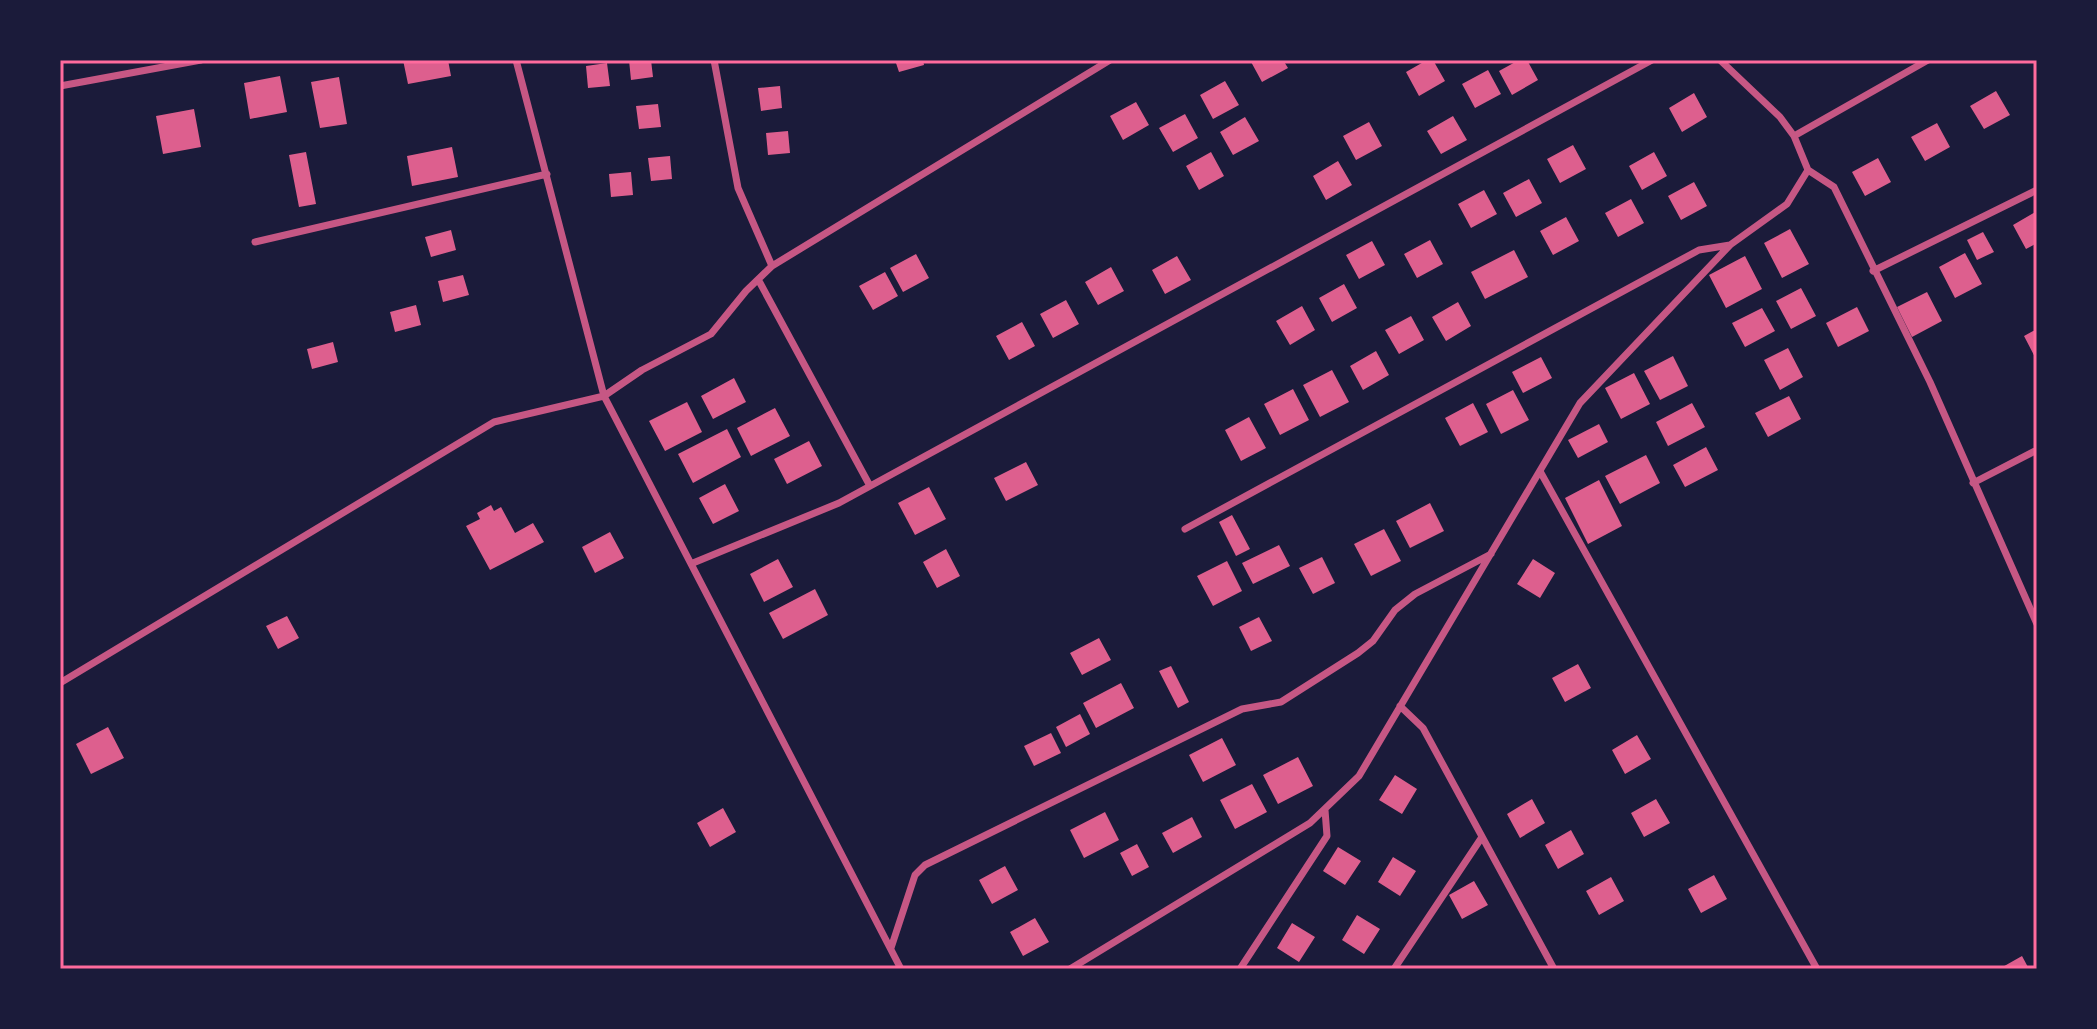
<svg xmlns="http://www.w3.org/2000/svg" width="2097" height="1029" font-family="Lato,sans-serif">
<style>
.building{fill:#dd5f8e}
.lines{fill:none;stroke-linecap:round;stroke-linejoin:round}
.minor{stroke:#c65784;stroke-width:7}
.neatline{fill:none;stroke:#ff6b9d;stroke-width:3}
</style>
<rect width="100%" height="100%" fill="#1b1b3a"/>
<path class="building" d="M403,60H448L451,76L408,84Z
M629,60H651L653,77L631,80Z
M895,60H923L924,65L899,72Z
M1250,60H1283L1288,68L1262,82Z
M1427,60H1433L1445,81L1419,96L1406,72Z
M1519,60H1527L1538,80L1512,95L1499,71Z
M607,63L610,86L588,88L586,66Z
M1488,70L1501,94L1475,108L1462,84Z
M280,76L287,112L250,119L244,83Z
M339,77L347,124L320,128L311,82Z
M1225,81L1239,105L1213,119L1200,95Z
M780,86L782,108L761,111L758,88Z
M1996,91L2010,115L1984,129L1970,106Z
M1694,93L1707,117L1682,132L1669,108Z
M1136,102L1149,125L1123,140L1110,116Z
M658,104L661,127L639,129L636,106Z
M194,109L201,147L163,154L156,116Z
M1185,114L1198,138L1173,152L1159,128Z
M1453,116L1467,140L1441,154L1427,131Z
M1245,117L1259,141L1233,155L1220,132Z
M1369,122L1382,146L1356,160L1343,136Z
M1937,123L1950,147L1925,161L1911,137Z
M788,131L790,153L768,155L766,133Z
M1573,145L1586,169L1560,183L1547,159Z
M452,147L458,177L412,186L407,156Z
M306,152L316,204L299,207L289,155Z
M1211,152L1224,176L1199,190L1186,166Z
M1654,152L1667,176L1642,190L1629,166Z
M670,156L672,179L651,181L648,158Z
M1878,158L1891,182L1865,196L1852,172Z
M1338,161L1352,185L1326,200L1313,176Z
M631,172L633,195L611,197L609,174Z
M1529,179L1542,203L1516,217L1503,193Z
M1694,182L1707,206L1681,220L1668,196Z
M1484,190L1497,214L1471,228L1458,204Z
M1631,199L1644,223L1618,237L1605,213Z
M2037,211V243L2026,249L2013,225Z
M1566,217L1579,241L1553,255L1540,231Z
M1790,229L1809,264L1782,278L1764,243Z
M451,230L456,250L431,257L425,237Z
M1983,232L1994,252L1977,260L1967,240Z
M1430,240L1443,264L1417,278L1404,254Z
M1372,241L1385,265L1359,279L1346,255Z
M1514,250L1528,277L1485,299L1471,272Z
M1965,253L1982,284L1955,298L1939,267Z
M916,254L929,278L903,292L890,268Z
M1177,256L1191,280L1165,294L1152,270Z
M1745,256L1762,289L1726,308L1709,275Z
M1111,267L1124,291L1098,305L1085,282Z
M885,272L898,296L873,310L859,286Z
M463,275L469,295L443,302L438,281Z
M1344,284L1357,308L1332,322L1319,298Z
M1801,288L1816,316L1791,329L1776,301Z
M1927,292L1942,321L1912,337L1897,307Z
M1066,300L1079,324L1053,338L1040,314Z
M1458,302L1471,326L1446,341L1432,317Z
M416,305L421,325L395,332L390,312Z
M1302,306L1315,330L1290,345L1276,321Z
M1857,307L1869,331L1838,347L1826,323Z
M1762,308L1775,331L1745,347L1732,323Z
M1411,316L1424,340L1399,354L1385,330Z
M1022,322L1035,346L1009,360L996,336Z
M2037,329V361L2024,336Z
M333,342L338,362L312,369L307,349Z
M1788,348L1803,377L1780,390L1764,360Z
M1376,351L1389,375L1363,390L1350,366Z
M1673,356L1688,386L1660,400L1644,371Z
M1541,357L1552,378L1523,393L1512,372Z
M1332,370L1349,402L1320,417L1303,385Z
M1634,373L1650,404L1621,419L1605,388Z
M734,378L746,402L713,419L701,396Z
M1293,389L1309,420L1280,435L1264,404Z
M1513,390L1529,420L1501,434L1486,404Z
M1789,396L1801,419L1768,437L1755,413Z
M687,402L702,432L665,451L649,421Z
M1473,403L1488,432L1460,446L1445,418Z
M1692,403L1705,427L1668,446L1656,422Z
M775,408L790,436L751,456L737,428Z
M1249,417L1266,448L1241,461L1225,430Z
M1599,424L1608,442L1578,458L1568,440Z
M727,429L741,457L693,483L678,454Z
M809,441L822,466L787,484L774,459Z
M1706,447L1718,470L1685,487L1673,465Z
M1646,455L1660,483L1620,504L1605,476Z
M1026,462L1038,485L1006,501L994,478Z
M1599,480L1622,526L1588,544L1565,498Z
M725,484L739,511L713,524L699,498Z
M929,487L946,519L915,535L898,503Z
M1430,503L1444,531L1410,548L1396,521Z
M491,505L494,511L501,507L515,533L533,523L544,542L490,570L466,526L480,519L477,513Z
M1232,515L1250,549L1236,556L1219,522Z
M1384,529L1401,561L1371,576L1354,544Z
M610,532L624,558L595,573L582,547Z
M1279,545L1290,566L1253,584L1242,563Z
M946,549L960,576L937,588L923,562Z
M1322,557L1335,583L1313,594L1299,568Z
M778,559L793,587L764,602L750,574Z
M1533,559L1555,573L1540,598L1517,584Z
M1227,561L1242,591L1213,606L1197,576Z
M815,589L828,615L783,639L769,613Z
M287,616L299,638L278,649L266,626Z
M1259,617L1272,641L1251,651L1239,627Z
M1099,638L1111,660L1082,675L1070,653Z
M1578,664L1591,688L1565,702L1552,678Z
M1171,666L1189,702L1178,708L1159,671Z
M1121,683L1134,708L1096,728L1083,703Z
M1080,714L1090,734L1066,747L1056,727Z
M108,727L124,758L91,774L76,744Z
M1051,733L1061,753L1034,766L1024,746Z
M1637,735L1651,759L1625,774L1612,750Z
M1222,738L1236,765L1203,782L1189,755Z
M1298,757L1313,786L1278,804L1263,775Z
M1395,775L1417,789L1402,814L1379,800Z
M1252,784L1267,812L1235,829L1220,800Z
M1532,799L1545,823L1520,838L1507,814Z
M1656,799L1670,823L1644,837L1631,813Z
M723,808L736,832L710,847L697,823Z
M1105,812L1119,840L1084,858L1070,830Z
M1192,817L1202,837L1173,853L1162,833Z
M1571,830L1584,854L1558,869L1545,845Z
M1137,844L1149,867L1132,876L1120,853Z
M1338,847L1361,861L1345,885L1323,871Z
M1393,857L1416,871L1400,896L1378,882Z
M1005,866L1018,890L992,904L979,880Z
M1714,875L1727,899L1701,913L1688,889Z
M1611,877L1624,901L1599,915L1586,891Z
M1474,881L1488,905L1462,919L1449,895Z
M1357,915L1380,929L1364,954L1342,940Z
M1035,918L1049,942L1023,956L1010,932Z
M1292,923L1315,937L1299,962L1277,948Z
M2022,956L2029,969H1999Z"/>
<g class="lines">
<path class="minor" d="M516,60L604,396L901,969
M714,60L738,188L772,266
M1720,60L1780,117L1794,136L1808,170L1834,187L1930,382L2037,624
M60,86L201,60
M1794,136L1928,60
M255,242L547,174
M1873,271L2037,190
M759,281L870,486
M1541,473L1817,969
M1973,483L2037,450
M1185,529L1699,250L1730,245
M693,563L839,503L1652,60
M60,683L494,422L604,396L642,370L711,334L746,291L772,266L1110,60
M1400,706L1423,728L1554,969
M891,948L915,875L925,865L1242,709L1281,702L1358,653L1373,641L1395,610L1415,594L1491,554
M1070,969L1310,823L1359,776L1580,403L1730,245L1787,204L1808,170
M1240,969L1327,836L1325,810
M1394,969L1482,837"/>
</g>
<rect width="2097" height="1029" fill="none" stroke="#1b1b3a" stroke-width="124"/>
<rect x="62" y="62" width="1973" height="905" class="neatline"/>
</svg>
